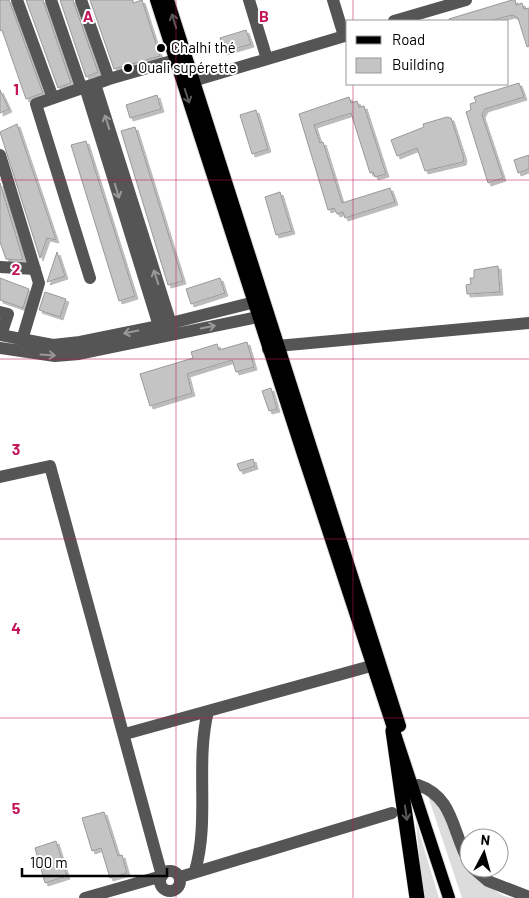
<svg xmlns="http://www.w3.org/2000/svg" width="529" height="898" font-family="Barlow,sans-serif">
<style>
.green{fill:#dcdcdc}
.building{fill:#c4c4c4;stroke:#999;filter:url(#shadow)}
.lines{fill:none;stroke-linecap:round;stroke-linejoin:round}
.major-casing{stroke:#dbdbdb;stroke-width:14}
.highway-casing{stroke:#dbdbdb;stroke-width:16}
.minor{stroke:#555;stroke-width:12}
.major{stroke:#000;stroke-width:12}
.highway{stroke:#000;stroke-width:15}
.oneway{stroke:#595959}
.oneway2{stroke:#999}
.grid{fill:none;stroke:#c2185b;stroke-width:1;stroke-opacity:0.55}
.poi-dot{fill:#000;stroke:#fff;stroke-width:2}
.labels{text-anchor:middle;stroke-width:4;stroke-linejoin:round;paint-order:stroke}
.poi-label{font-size:15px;fill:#000;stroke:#fff;text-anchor:start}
.grid-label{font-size:16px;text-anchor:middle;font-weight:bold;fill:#c2185b;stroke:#fff;stroke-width:4;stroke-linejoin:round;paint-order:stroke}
</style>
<defs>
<filter id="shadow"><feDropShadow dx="3" dy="3" stdDeviation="0" flood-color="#0004"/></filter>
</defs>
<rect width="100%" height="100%" fill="#fff"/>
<path class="green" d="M431,796L438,802L472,874L502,895L512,898H462L429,799Z
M416,822L439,898H423Z"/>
<path class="building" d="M0,0H9L43,93L26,99L2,30L0,31Z
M26,0H43L71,83L58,88Z
M60,0H73L98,72L86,77Z
M90,0H133V3L142,0L160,56L114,69Z
M512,0H515L516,5L522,3L524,9L529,8V46L527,47L518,18L512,15L490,21H449V19Z
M246,30L251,44L224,52L220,38Z
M519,83L524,97L485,109L482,115L503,178L488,183L466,112L471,110L470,104L476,102L474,97Z
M0,90L9,109L0,113Z
M157,95L161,109L130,118L126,105Z
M349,97L351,103L357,101L359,107L364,106L386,174L375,177L373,172L370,173L351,113L314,125L320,143L323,142L342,203L390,188L395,202L345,218L343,212L337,214L334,208L328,210L299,114Z
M256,110L268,149L252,154L240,115Z
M447,117L451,118L464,158L463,162L425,171L417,148L397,156L391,140L424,127L423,124Z
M17,124L56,240L47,238L40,258L0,132Z
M135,127L183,281L168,285L121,131Z
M86,141L135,296L119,301L71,145Z
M529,155V169L518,173L514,160Z
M0,183L23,259L20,260L6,259L0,242Z
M280,192L292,231L276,235L265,197Z
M57,252L65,276L47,282Z
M498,266L500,292L467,294L466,285L471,284L470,278H474V270Z
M0,278L29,289L23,308L0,300Z
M220,278L225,293L191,304L186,289Z
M45,292L66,299L60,317L39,310Z
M247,342L254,367L236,372L232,360L187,374L192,393L150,406L140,374L193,358L191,352L217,344L219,350Z
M271,388L277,409L269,411L262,391Z
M253,459L255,466L240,471L237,464Z
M104,812L118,856L122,855L127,873L110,878L101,848L92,851L82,818Z
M56,841L67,876L45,883L35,848Z"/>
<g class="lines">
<defs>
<path id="major" d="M156,0C253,300 349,599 449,898
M168,0L400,726"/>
<path id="highway" d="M393,731L417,898"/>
</defs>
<use href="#major" class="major-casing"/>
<use href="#highway" class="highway-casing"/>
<path class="minor" d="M17,0L53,98
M51,0L81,87
M81,0L109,79L175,60
M249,0L267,59
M333,0L344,36
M394,21L466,0
M109,79L95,84L171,324
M193,81L348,35
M95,84L85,87L159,326
M85,87L36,104L90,278
M0,155L39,283L22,340
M0,267L35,269
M0,312L8,314L1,335
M0,335L53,345L80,342L159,326L263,300
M0,348L55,356L79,354L267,315
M268,349L277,346L529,323
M0,477L50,466L162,876L85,898
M125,734L371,666
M418,785C454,797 452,832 469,862
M473,868L488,881L529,897
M195,871C210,820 195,764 208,711
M160 881a10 10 0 1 1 20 0a10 10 0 1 1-20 0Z
M180,877L392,813"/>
<use href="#major" class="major"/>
<use href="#highway" class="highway"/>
</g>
<defs><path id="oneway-shaft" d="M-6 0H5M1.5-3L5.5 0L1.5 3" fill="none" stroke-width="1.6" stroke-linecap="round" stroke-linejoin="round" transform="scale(1.25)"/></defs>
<g class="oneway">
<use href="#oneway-shaft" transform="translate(174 21) rotate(-107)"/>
<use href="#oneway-shaft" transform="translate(187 96) rotate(72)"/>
<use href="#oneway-shaft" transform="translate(406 813) rotate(82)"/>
</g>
<g class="oneway2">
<use href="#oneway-shaft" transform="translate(107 122) rotate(-108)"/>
<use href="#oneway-shaft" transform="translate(117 191) rotate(73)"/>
<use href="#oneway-shaft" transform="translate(156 277) rotate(-108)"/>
<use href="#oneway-shaft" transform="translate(208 327) rotate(-11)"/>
<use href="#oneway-shaft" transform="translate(131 332) rotate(169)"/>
<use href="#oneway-shaft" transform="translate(48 355) rotate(4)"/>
</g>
<path class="grid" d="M176,0V898M353,0V21M353,84V898M0,180H529M0,359H529M0,539H529M0,718H529"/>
<g class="poi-dot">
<circle cx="161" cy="48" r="5"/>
<circle cx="128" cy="68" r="5"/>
</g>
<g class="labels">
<g class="poi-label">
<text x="171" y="53">Chalhi thé</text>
<text x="138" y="73">Ouali supérette</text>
</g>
</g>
<g class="grid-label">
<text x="88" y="22">A</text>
<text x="264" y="22">B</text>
<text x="16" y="95">1</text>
<text x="16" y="275">2</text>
<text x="16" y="455">3</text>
<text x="16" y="634">4</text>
<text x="16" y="814">5</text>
</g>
<rect x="346" y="20" width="162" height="65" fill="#ffffff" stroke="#999999"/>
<rect x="356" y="36" width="25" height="8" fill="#000000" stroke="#999999"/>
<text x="392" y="45" font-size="15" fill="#000000">Road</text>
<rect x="356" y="58" width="25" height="15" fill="#c4c4c4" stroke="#999999"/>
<text x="392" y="70" font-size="15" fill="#000000">Building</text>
<g transform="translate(484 853) rotate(6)"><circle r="24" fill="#ffffff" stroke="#999999"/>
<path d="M0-4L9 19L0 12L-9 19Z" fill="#000000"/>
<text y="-8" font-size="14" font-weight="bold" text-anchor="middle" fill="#000000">N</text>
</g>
<path d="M22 868v8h145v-8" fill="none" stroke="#000000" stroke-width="2.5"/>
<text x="30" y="868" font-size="15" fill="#000000" stroke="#ffffff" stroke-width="4" paint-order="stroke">100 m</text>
</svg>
